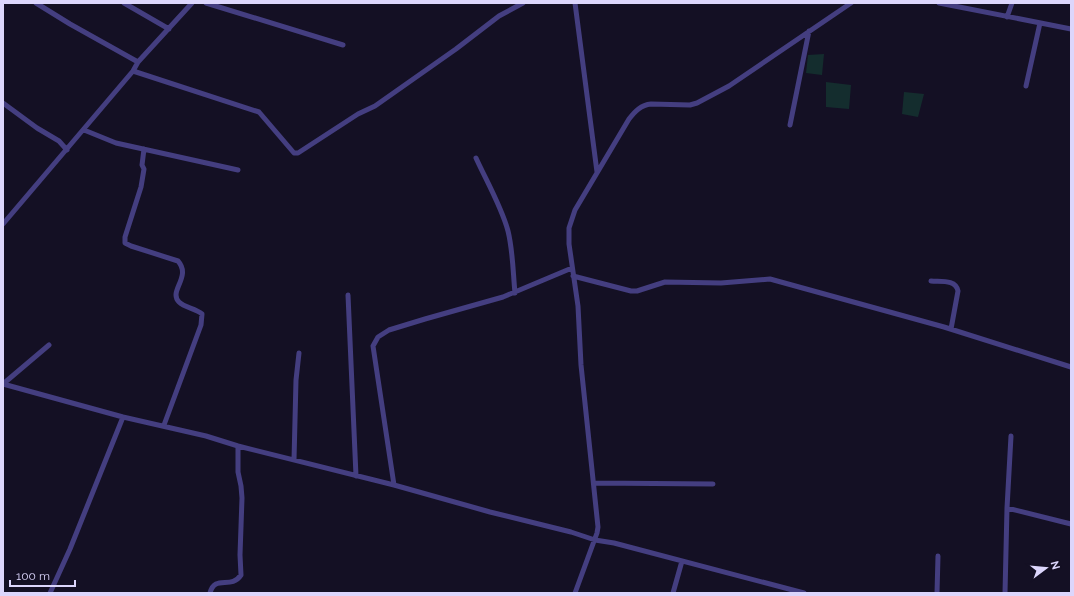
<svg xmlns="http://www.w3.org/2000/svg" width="1074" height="596" font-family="Raleway,sans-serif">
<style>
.green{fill:#142d2e}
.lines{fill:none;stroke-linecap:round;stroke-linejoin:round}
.minor{stroke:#443e80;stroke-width:5}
</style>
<rect width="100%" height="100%" fill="#141024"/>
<path class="green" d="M824,54L822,75L806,73L808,55Z
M826,82L851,85L849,109L826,107Z
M904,92L924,94L918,117L902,114Z"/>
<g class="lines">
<path class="minor" d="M36,3L70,24L138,62
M124,3L169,29
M206,3L343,45
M575,3L597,172
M939,3L1071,29
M1007,17L1012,3
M133,71L259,112L294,153H298L358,114L375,106L456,49L499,16L523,3
M1026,86L1040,23
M3,103L37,128L59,141L67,150
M790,125L809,31
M84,130L116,143L238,170
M144,149L142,165L144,169L141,187L125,237V243L131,246L178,261C192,277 168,291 179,302C185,308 195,308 202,314L201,325L164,425
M476,158C486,180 502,208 508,231C513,251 513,273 515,293
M3,224L133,71L138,62L192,3
M573,276L631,291H637L665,282L721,283L770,279L944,327L1071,367
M931,281C940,282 956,279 958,291L951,329
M348,295L356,476
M3,384L123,417L206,436L238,446L394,485L490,512L571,532L595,540L614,543L804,593
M3,384L49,345
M294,460L296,380L299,353
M594,483L713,484
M394,485L373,346L378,337L389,330L425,319L503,297L572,268
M1007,508L1071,524
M50,593L70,549L123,417
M210,593C215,574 231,590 241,575L240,555L242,498L241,486L238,472V446
M575,593L597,533L598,527L581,365L578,306L569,244V228L575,210L629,119C635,111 641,105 651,104L690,105L697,103L729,86L851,3
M673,593L682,561
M937,593L938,556
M1005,593L1007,508L1011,436"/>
</g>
<rect width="1074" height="596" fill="none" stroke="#dcd6fc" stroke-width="8"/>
<g transform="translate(1046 568) rotate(74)" stroke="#141024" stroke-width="3" paint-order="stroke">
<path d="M0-3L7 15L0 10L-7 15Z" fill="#dcd6fc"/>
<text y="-6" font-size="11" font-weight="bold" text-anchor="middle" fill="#dcd6fc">N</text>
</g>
<path d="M10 580v6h65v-6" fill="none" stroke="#dcd6fc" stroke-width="2"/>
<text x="16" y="580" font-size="12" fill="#dcd6fc" stroke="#141024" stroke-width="3" paint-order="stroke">100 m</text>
</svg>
